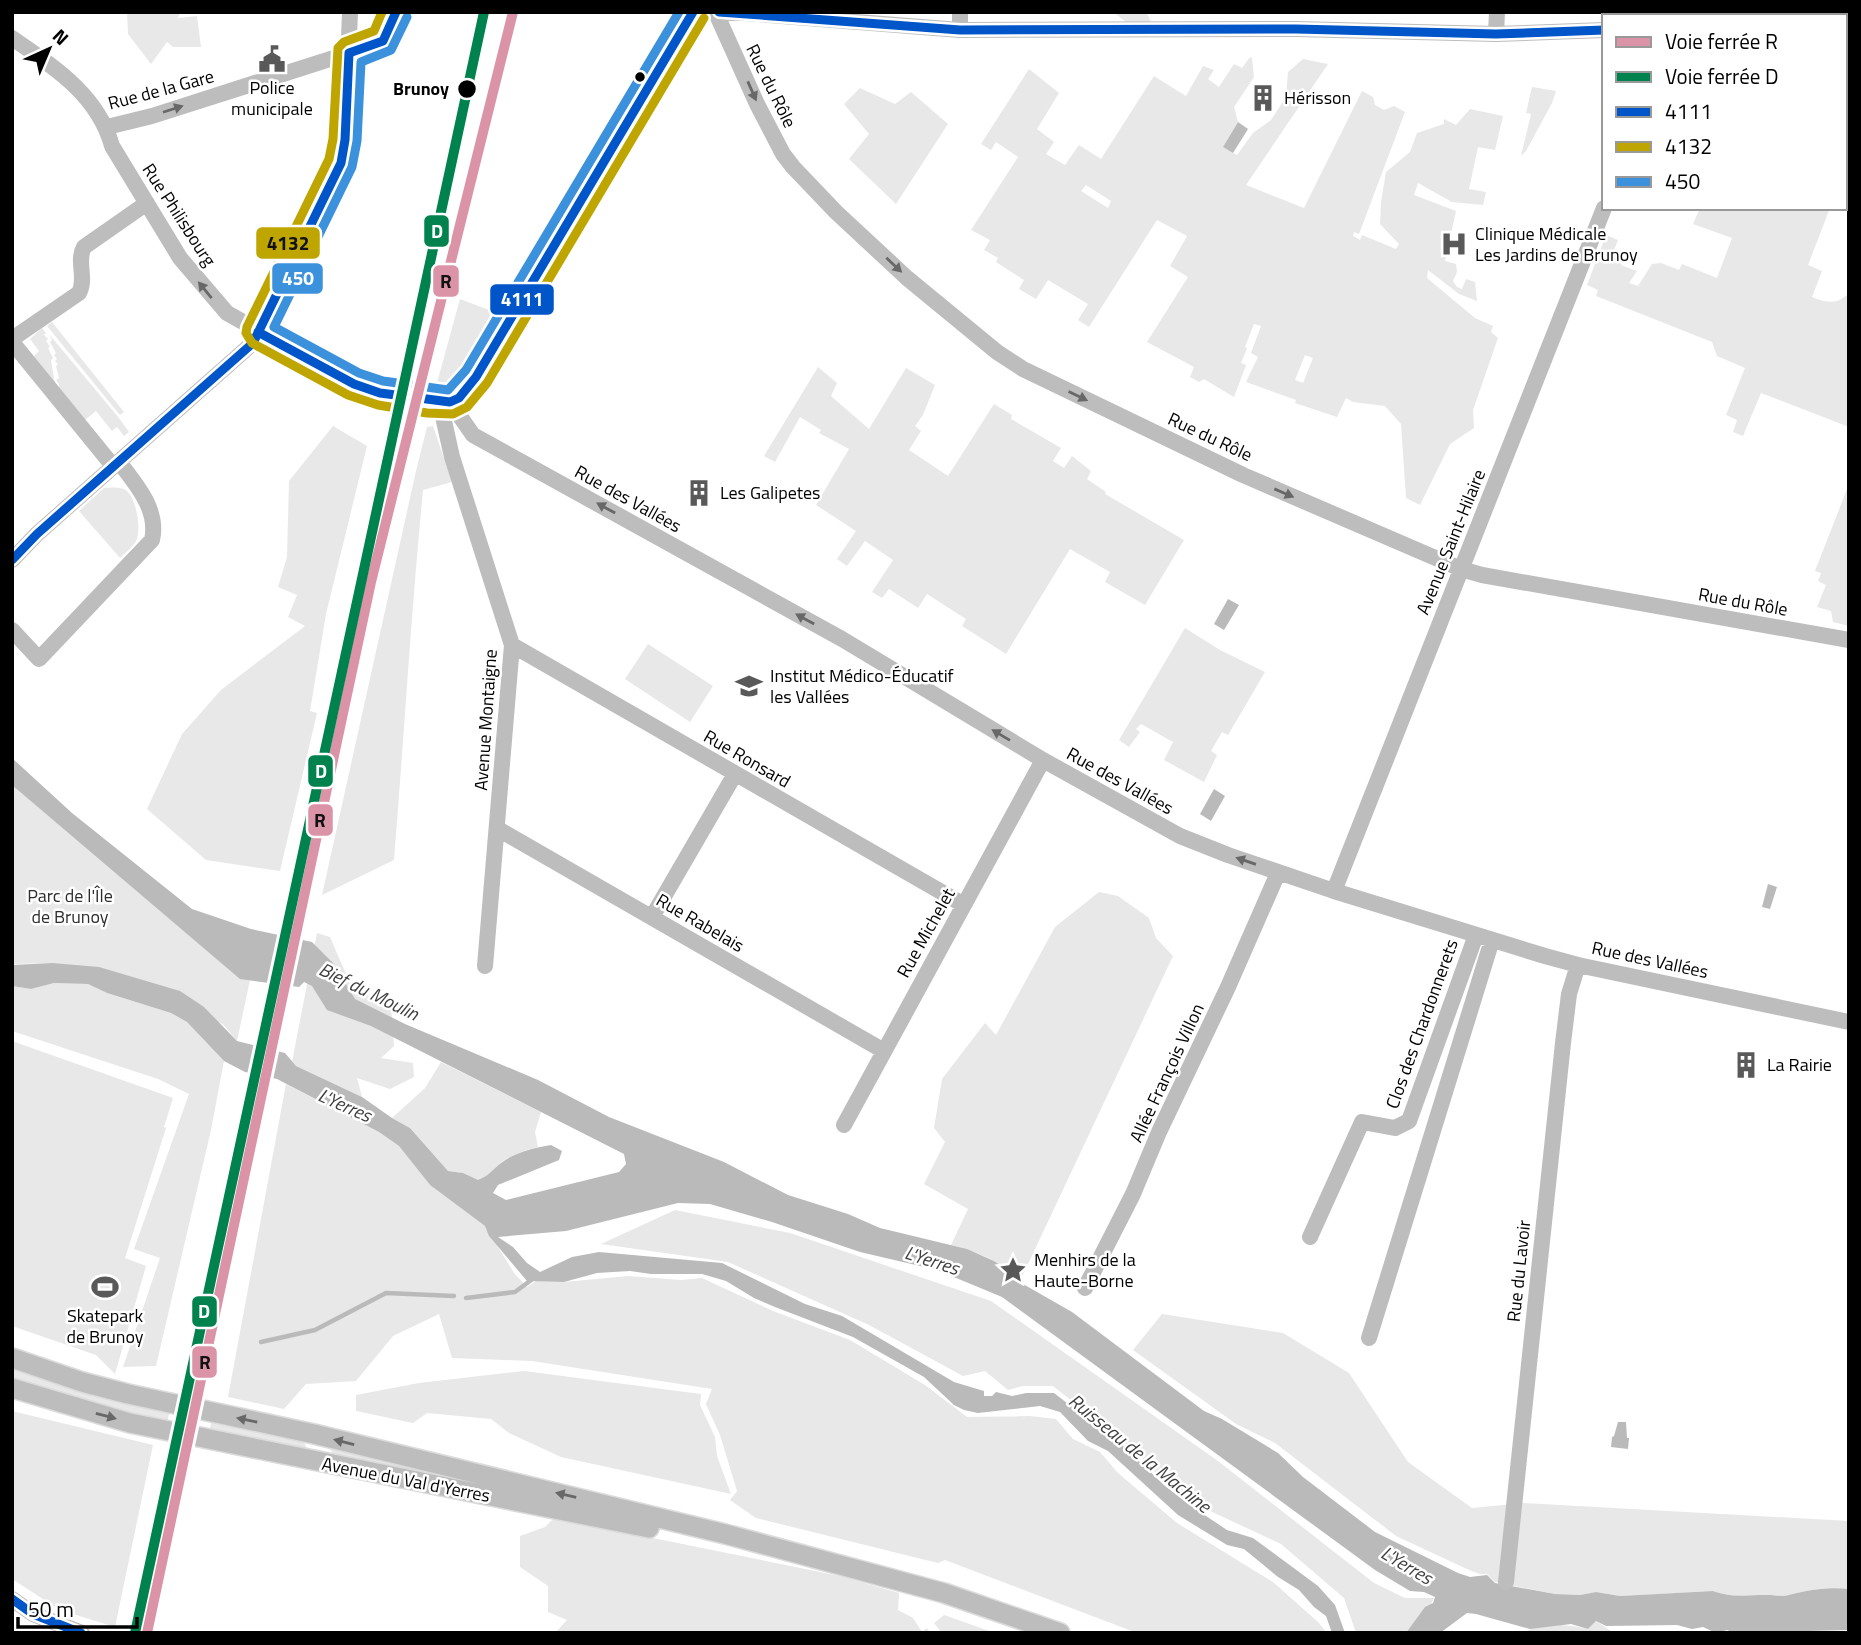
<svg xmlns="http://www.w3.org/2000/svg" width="1861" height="1645" font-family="'Titillium Web',sans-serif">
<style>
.green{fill:#e8e8e8;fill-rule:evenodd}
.water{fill:#bababa}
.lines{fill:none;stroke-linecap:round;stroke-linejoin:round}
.stream{stroke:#bababa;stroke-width:4.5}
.minor-tunnel{stroke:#d9d9d9;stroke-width:16;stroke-dasharray:16 8;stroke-linecap:butt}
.major-casing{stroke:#dbdbdb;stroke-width:22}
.minor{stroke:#bdbdbd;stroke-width:16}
.major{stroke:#bdbdbd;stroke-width:19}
.bus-1-casing{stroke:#fff;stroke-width:14}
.bus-2-casing{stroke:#fff;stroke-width:14}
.bus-3-casing{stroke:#fff;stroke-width:14}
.bus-1{stroke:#0055c8;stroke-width:9}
.bus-2{stroke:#bfa500;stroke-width:9}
.bus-3{stroke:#3c91dc;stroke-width:9}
.rail-1-casing{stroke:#fff;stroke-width:16}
.rail-2-casing{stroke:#fff;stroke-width:16}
.rail-1{stroke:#db94a7;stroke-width:10}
.rail-2{stroke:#00824e;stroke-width:10}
.oneway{fill:#686868}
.bus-dot{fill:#000;stroke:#fff;stroke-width:2.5}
.labels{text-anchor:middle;stroke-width:5;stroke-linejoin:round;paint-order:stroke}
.street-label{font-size:18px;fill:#000;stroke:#fff}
.poi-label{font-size:18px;fill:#000;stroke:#fff;text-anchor:start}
.stop-label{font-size:18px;font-weight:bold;fill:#000;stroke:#fff;text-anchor:end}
.park-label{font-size:18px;fill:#2d2d2d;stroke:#fff}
.water-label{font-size:19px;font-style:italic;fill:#3e3e3e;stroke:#fff}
.line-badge{stroke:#fff;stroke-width:2.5}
.badge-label{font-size:19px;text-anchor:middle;font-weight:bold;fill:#fff}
.pale-badge-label{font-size:19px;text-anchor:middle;font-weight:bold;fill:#111}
</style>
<rect width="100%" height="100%" fill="#fff"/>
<path class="green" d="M127,12H180L178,18L197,16L201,47H173L167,42L151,64L128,34Z
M1113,12H1146L1151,21L1130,25Z
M1250,57L1252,58L1254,77L1234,107L1238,122L1223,147L1237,155L1253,133L1271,120L1286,97L1288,72L1303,59L1328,64L1246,185L1304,208L1362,91L1373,97L1375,105L1384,110L1394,106L1405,112L1359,234L1354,232L1353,236L1360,240L1362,235L1396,249L1399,244L1380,224L1381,202L1386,172L1410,152L1417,133L1444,124V119L1456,125L1470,109L1503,116L1495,150L1478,147L1469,189L1486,192L1483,205L1452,202L1418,183L1414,195L1456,211L1445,261L1456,264L1457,272L1453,281L1457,287L1462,289L1466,279L1475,282L1477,301L1459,294L1428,270L1427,278L1475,318L1493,326L1491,332L1498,338L1473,410L1474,428L1450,444L1420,505L1406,498L1401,424L1385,406L1353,402L1346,398L1337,417L1295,403L1296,400L1246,382L1258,357L1251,353L1261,326L1254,324L1245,347L1247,348L1241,363L1246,365L1234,397L1204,379L1199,382L1190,377L1194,367L1147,342L1188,277L1170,266L1187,236L1157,220L1089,327L1078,320L1088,304L1048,280L1036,299L1019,289L1024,280L996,262L998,258L984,250L990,240L971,230L1018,157L996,142L991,150L981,144L1029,69L1059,93L1037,129L1054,142L1046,154L1065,165L1079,145L1101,159L1154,76L1186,96L1203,66L1214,70L1208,79L1219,87L1234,64L1242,68ZM1086,185L1111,201L1108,208L1081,191ZM1305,355L1313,358L1303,383L1295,380Z
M1532,87L1556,91L1552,103L1526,151L1521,156L1531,114L1526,113Z
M860,88L895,104L911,92L948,124L896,204L849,159L869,134L844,104Z
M1700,208H1830L1808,265L1822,271L1812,297C1827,303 1837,305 1849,293V427L1761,393L1743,436L1733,432L1737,420L1726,415L1745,368L1717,356L1712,342L1596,296L1598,290L1587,285L1606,235L1618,240L1612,255L1623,266L1637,271L1629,283L1638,286L1652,264L1661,263L1679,270L1682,264L1717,278L1732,238L1693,224Z
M460,299L502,315L464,374L458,381L435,390Z
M52,322L124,412L120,415L47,326Z
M42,328L46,333L44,335L48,339L46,341L50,347L48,348L53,358L51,360L55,384L32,358L39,351L30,339Z
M49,334L119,418L129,432L124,436L117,427L112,431L96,411L85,420L59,390V384L56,380L59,378L56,366L58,364L55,361L57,359L54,355L56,353L50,342L52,340Z
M818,367L837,383L831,396L869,429L906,368L935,385L923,415L915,426L921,431L909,450L948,476L994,404L1012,415L1011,419L1061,448L1053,461L1064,468L1072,456L1091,471L1087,479L1106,492L1105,494L1184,540L1145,605L1105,582L1110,572L1070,549L1006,654L962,626L966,619L927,594L918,608L889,589L882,598L872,592L893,560L865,541L847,566L837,559L856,531L816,505L849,449L819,433L821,430L800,417L775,462L764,456Z
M333,426L367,446L326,614L310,711L317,713L280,871L206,860L147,809L182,734L221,690L305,626L288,617L297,595L278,587L287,557L289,481Z
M433,426L452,482L423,490C411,613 404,737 394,860L322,895L416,471L427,427Z
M1849,484V626L1833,622L1831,611L1817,607L1826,585L1818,581L1821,573L1815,571Z
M104,488C111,488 121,486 127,491C136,499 142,530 136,541C133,547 125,553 120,558L79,511Z
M1185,628L1220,650L1265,672L1228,735L1222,732L1211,751L1217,755L1204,782L1164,760L1173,742L1141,724L1136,729L1140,732L1129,747L1119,740Z
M648,644L713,686L690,722L625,679Z
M12,780L245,964L250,980L237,1041L223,1024L52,963L12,964Z
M1099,892L1118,896L1149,918L1156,938L1173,956L1020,1281C1004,1262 975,1251 951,1245L968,1209L924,1184L945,1142L934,1128L942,1079L985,1023L996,1035L1055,927Z
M317,933L330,937L352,988L391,1006L394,1046L381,1058L413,1063L414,1077L390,1089L357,1078L362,1097L296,1066L292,1062Z
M54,983L88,984L107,993L171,1013L187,1022L224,1061L211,1130L156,1366L123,1367L160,1258L134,1249L189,1094L158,1079L12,1031V986L31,989Z
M12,1041L173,1098L164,1127L166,1128L125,1258L146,1266L115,1374L96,1355L12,1326Z
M441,1062L541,1112L535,1132L538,1147C527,1149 510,1156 500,1163C491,1171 491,1175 478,1181L463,1173L448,1171L410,1128L392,1118L425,1088Z
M286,1084L379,1132L399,1146L430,1185L485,1226L514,1273L527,1287L536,1281L564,1282L628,1276L681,1280L702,1278L773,1311L850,1340L925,1385L967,1417L1030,1416L1056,1419L1073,1439L1100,1452L1118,1473L1177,1523L1273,1582L1318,1622L1327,1633H1137L945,1560L938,1563L756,1518L730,1500L737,1491L720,1435L706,1404L712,1389L532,1361L452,1358L439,1314L393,1336L356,1381L306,1384L284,1409L228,1397Z
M675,1210L790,1233L991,1301L1218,1461L1374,1583L1405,1598H1434L1417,1633H1356L1344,1598L1281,1544L1193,1503L1163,1480L1135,1451L1053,1386H1023L1008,1390L985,1371L963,1376L869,1325L728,1262L601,1244Z
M1162,1314L1283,1333L1349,1373L1408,1462L1472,1508L1523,1503L1849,1521V1589C1829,1587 1808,1590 1789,1595C1782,1597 1774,1595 1767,1595C1747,1595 1732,1598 1713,1591L1620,1596L1596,1592L1580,1595L1555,1594L1495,1582L1487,1574H1480L1469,1570L1396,1536L1275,1443L1236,1424L1133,1350Z
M12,1369L53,1381L170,1409L167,1424L49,1391L12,1378Z
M524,1371L701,1394L700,1405L715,1437L717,1456L731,1494L561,1457L509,1433L491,1419L427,1413L413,1423L356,1411V1395L419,1383Z
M12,1411L153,1445L115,1627L60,1610L12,1579Z
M212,1419L303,1440L307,1449L209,1433Z
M328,1446L481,1484L334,1455Z
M554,1518L840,1576L899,1593L898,1610L913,1618L922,1632L927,1628L930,1633H555L567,1620L548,1612V1586L520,1567V1536L545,1527Z
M944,1615L995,1633H942L934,1623Z
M1596,1621L1614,1633H1525C1538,1621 1572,1625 1588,1629Z"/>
<path class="water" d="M1238,122L1248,129L1233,153L1223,147Z
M1228,599L1239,605L1224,630L1214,624Z
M12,758L72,813L192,909L251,929L312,942L333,963L355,999L405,1024L538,1080L609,1117L724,1162L788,1195L848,1214L880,1228L967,1249L994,1261L1013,1273L1023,1284L1072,1312L1204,1411L1222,1419L1278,1453L1303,1477L1375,1532L1458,1573L1470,1577L1487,1575L1495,1583L1555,1594L1580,1595L1596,1592L1620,1596L1713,1591C1732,1598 1747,1595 1767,1595C1774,1595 1782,1597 1789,1595C1808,1590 1829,1587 1849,1589V1630L1734,1633L1727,1630L1716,1633L1703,1627L1692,1629L1677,1625L1606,1626L1596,1621L1588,1629L1571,1624L1530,1629L1476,1614L1467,1613L1440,1633H1406L1425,1607L1433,1603L1435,1597L1424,1592L1410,1591L1375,1570L1002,1297L937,1270L860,1252L772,1222L710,1204L678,1203L566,1231L498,1237L513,1247L527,1263L540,1272L572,1257L599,1252L722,1263L805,1304L842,1316L954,1382L984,1391V1396H992L996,1392L1012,1396L1026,1393H1054L1124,1447L1165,1486L1191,1506L1227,1530L1253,1538L1318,1586L1335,1605L1345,1633H1332L1326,1616L1314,1607L1299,1590L1278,1577L1244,1549L1227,1545L1178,1515L1108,1451L1088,1441L1060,1412L1040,1406L978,1413L964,1410L954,1405L924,1377L853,1337L775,1307L754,1298L726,1281L702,1274H651L630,1271L597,1273L564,1282L527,1281L489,1236L485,1226L430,1185L399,1146L379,1132L277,1079L245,1072L224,1061L187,1022L171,1013L107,993L88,984L54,983L31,989L12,986V965L52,963L99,967L180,991L204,1007L237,1041L285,1053L296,1066L362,1097L392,1118L410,1128L448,1171L463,1173L478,1180C491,1175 491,1170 501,1163C515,1152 534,1148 551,1145L562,1151L559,1160L498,1185L493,1193L506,1200L619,1172L626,1164L624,1154L371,1026L327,1010L312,986L304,982L299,987L240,979L12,785Z
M1214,789L1225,796L1211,821L1200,814Z
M1768,884L1777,887L1770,909L1762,907Z
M1618,1422H1626L1627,1438H1629L1628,1449L1611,1447L1612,1437L1614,1436Z"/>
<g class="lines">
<path class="stream" d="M466,1298L515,1292L534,1278
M261,1342L315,1330L386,1293L454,1296"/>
<path class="minor-tunnel" d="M380,393L429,401"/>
<defs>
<path id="major" d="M12,1358L82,1382L128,1394L314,1434L725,1534L944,1593L1060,1633
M12,1388L130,1423L649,1528"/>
</defs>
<use href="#major" class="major-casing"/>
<path class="minor" d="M711,12L744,13L960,30L1296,29L1496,34L1604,30
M960,12V30
M716,13L757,104L783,154L793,167L836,212L907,278L997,352L1023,369L1243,475L1461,569L1482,575L1849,640
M1739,16L1748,12
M1496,34L1497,12
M12,38C54,67 98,95 112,146L180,258L227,313L354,384L380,393
M1845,93L1849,94
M107,127L152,116L349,53
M12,339L79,293C87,278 76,261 84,247L147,203
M12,342L113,466
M450,402L473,435L842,639L1043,760L1180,836L1228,855L1334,891L1545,956L1578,965L1849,1022
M440,403L452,457L512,645L485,966
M442,403L459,398L476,377L693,12
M12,560L37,534L253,343L341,163L345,140L350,12
M12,630L39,659L152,540C159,510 136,484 119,462
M512,645L964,905
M498,829L884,1051
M1334,891L1604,208
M652,917L735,774
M844,1125L1043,760
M1310,1237L1362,1122L1395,1128L1409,1121L1476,935
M1085,1288L1133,1194L1159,1132L1228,987L1278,873
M1369,1338L1492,940
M1506,1582L1563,1043L1569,994L1578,965
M12,1599L33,1614L82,1633"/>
<use href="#major" class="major"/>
<defs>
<path id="bus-1" d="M719,12L960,30L1296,29L1496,34L1604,30
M258,332L354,384L380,393L450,402L459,398L476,377L693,12
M12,560L37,534L253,343L341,163L345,140L349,53L383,41L396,12
M12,1599L33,1614L81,1633"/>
<path id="bus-2" d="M382,12L374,31L344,42L338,48L333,139L329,159L247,327L246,333L252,343L348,395L378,405L427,413L453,414L467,407L487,383L704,18"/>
<path id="bus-3" d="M407,17L391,50L361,62L357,141L352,167L274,327L359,373L383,381L448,390L466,370L679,12"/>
</defs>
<use href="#bus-1" class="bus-1-casing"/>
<use href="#bus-2" class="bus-2-casing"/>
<use href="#bus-3" class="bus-3-casing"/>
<use href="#bus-1" class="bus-1"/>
<use href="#bus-2" class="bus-2"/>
<use href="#bus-3" class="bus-3"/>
<defs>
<path id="rail-1" d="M147,1633L371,582L513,12"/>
<path id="rail-2" d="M135,1633L484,12"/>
</defs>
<use href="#rail-1" class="rail-1-casing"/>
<use href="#rail-2" class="rail-2-casing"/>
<use href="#rail-1" class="rail-1"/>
<use href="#rail-2" class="rail-2"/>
</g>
<defs><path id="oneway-solid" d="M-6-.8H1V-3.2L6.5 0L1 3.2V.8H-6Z" transform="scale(1.75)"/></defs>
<g class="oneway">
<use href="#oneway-solid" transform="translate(752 91) rotate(66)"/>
<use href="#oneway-solid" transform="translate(173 109) rotate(-18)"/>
<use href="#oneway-solid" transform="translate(894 265) rotate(43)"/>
<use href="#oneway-solid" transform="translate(205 290) rotate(-129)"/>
<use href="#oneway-solid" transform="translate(1078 396) rotate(26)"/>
<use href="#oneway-solid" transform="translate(1284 493) rotate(23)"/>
<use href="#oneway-solid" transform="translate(606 508) rotate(-151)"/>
<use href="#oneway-solid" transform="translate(805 619) rotate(-151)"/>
<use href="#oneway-solid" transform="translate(1001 735) rotate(-149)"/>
<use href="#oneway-solid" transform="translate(1246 861) rotate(-161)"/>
<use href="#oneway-solid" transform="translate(106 1416) rotate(15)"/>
<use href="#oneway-solid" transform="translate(247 1420) rotate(-168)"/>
<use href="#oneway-solid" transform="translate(344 1442) rotate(-166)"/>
<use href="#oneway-solid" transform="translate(566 1495) rotate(-167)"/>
</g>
<defs>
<symbol id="civic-bare" viewBox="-9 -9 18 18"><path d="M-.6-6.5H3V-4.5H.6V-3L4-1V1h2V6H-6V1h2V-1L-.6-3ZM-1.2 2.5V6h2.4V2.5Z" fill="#595959" stroke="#fff" stroke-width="2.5" paint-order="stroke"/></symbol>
<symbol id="building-bare" viewBox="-9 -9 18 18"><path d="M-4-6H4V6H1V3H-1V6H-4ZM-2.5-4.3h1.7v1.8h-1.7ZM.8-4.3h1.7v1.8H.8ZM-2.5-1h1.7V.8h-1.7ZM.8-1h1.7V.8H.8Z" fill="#595959" stroke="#fff" stroke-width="2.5" paint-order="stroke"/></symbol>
<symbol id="hospital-bare" viewBox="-9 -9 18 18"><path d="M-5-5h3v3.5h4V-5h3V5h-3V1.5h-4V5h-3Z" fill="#595959" stroke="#fff" stroke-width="2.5" paint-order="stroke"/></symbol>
<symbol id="university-bare" viewBox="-9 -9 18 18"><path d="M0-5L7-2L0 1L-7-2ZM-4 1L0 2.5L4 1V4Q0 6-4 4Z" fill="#595959" stroke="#fff" stroke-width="2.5" paint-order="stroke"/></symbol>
<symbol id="sight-bare" viewBox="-9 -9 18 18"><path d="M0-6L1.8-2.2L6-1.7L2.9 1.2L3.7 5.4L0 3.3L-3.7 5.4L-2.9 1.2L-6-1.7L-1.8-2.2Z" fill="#595959" stroke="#fff" stroke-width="2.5" paint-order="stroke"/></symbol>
<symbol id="stadium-bare" viewBox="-9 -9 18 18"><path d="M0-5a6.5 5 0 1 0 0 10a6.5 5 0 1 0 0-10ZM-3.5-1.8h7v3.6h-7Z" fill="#595959" stroke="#fff" stroke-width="2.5" paint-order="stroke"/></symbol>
</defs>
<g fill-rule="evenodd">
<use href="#civic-bare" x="253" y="40" width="38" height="38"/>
<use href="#building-bare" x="1244" y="79" width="38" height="38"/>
<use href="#hospital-bare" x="1435" y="225" width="38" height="38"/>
<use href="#building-bare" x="680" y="474" width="38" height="38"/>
<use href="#university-bare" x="730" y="667" width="38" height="38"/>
<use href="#building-bare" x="1727" y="1046" width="38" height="38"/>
<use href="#sight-bare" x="994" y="1251" width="38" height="38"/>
<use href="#stadium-bare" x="86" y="1268" width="38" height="38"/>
</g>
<g class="bus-dot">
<circle cx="640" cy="77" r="6"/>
<circle cx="467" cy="89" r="10"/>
</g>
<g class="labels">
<g class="street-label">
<text transform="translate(771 86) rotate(64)" y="6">Rue du Rôle</text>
<text transform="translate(161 90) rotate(-15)" y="6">Rue de la Gare</text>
<text transform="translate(179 215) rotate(57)" y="6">Rue Philisbourg</text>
<text transform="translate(1210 437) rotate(25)" y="6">Rue du Rôle</text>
<text transform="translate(628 499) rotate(29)" y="6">Rue des Vallées</text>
<text transform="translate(1451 542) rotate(-68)" y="6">Avenue Saint-Hilaire</text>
<text transform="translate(1743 602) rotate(10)" y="6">Rue du Rôle</text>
<text transform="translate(486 720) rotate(-86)" y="6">Avenue Montaigne</text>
<text transform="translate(747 759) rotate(30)" y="6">Rue Ronsard</text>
<text transform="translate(1120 781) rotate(29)" y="6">Rue des Vallées</text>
<text transform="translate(700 923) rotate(30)" y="6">Rue Rabelais</text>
<text transform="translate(926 933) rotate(-61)" y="6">Rue Michelet</text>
<text transform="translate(1650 960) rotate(12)" y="6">Rue des Vallées</text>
<text transform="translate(1422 1024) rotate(-70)" y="6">Clos des Chardonnerets</text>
<text transform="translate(1167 1073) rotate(-65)" y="6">Allée François Villon</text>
<text transform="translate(1519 1271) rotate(-84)" y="6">Rue du Lavoir</text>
<text transform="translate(406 1480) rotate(11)" y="6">Avenue du Val d'Yerres</text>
</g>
<g class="poi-label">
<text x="272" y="94" text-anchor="middle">Police<tspan x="272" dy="21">municipale</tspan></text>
<text x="1284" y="104">Hérisson</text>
<text x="1475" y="240">Clinique Médicale<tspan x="1475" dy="21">Les Jardins de Brunoy</tspan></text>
<text x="720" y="499">Les Galipetes</text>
<text x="770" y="682">Institut Médico-Éducatif<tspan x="770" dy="21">les Vallées</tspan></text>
<text x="1767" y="1071">La Rairie</text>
<text x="1034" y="1266">Menhirs de la<tspan x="1034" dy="21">Haute-Borne</tspan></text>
<text x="105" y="1322" text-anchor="middle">Skatepark<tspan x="105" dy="21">de Brunoy</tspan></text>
</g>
<g class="stop-label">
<text x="449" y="95">Brunoy</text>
</g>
<g class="park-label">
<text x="70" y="902">Parc de l'Île<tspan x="70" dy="21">de Brunoy</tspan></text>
</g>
<g class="water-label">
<text transform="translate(369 991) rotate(26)" y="7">Bief du Moulin</text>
<text transform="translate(345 1105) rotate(24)" y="7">L'Yerres</text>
<text transform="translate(932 1260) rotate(18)" y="7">L'Yerres</text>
<text transform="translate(1140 1453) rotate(39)" y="7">Ruisseau de la Machine</text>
<text transform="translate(1407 1565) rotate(31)" y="7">L'Yerres</text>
</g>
</g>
<g class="line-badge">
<rect x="423" y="214" width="27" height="34" rx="7" fill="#00824e"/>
<rect x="255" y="226" width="66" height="34" rx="7" fill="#bfa500"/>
<rect x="271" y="262" width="53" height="33" rx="7" fill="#3c91dc"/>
<rect x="432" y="264" width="28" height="34" rx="7" fill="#db94a7"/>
<rect x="489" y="283" width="66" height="33" rx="7" fill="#0055c8"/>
<rect x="307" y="754" width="27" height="34" rx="7" fill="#00824e"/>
<rect x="307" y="803" width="27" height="34" rx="7" fill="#db94a7"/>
<rect x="191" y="1295" width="27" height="33" rx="7" fill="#00824e"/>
<rect x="191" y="1345" width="27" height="34" rx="7" fill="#db94a7"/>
</g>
<g class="badge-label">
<text x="437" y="238">D</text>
<text x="298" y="285">450</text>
<text x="522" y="306">4111</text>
<text x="321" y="778">D</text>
<text x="204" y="1318">D</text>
</g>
<g class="pale-badge-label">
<text x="288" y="250">4132</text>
<text x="446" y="288">R</text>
<text x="320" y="827">R</text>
<text x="205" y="1369">R</text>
</g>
<rect width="1861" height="1645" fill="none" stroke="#000000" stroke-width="28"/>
<rect x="1602" y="14" width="245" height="196" fill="#ffffff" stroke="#999999" stroke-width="2"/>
<rect x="1616" y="37" width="35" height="10" fill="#db94a7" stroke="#999999" stroke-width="2"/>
<text x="1665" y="49" font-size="21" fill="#000000">Voie ferrée R</text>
<rect x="1616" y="72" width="35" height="10" fill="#00824e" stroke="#999999" stroke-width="2"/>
<text x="1665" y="84" font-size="21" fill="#000000">Voie ferrée D</text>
<rect x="1616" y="107" width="35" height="10" fill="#0055c8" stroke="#999999" stroke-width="2"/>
<text x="1665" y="119" font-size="21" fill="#000000">4111</text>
<rect x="1616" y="142" width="35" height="10" fill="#bfa500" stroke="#999999" stroke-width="2"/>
<text x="1665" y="154" font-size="21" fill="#000000">4132</text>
<rect x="1616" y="177" width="35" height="10" fill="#3c91dc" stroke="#999999" stroke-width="2"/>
<text x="1665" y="189" font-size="21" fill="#000000">450</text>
<g transform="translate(49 49) rotate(44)" stroke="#ffffff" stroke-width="5" paint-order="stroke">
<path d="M0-5L12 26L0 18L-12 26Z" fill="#000000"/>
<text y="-10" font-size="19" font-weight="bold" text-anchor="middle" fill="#000000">N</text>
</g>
<path d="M18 1617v10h119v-10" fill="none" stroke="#000000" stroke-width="3.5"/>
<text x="28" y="1617" font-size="21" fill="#000000" stroke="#ffffff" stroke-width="5" paint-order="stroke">50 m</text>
</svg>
